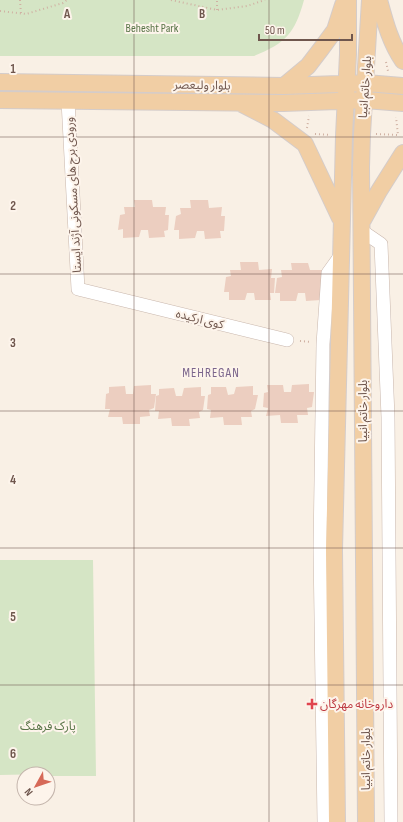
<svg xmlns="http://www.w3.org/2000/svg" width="403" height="822" font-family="'Sofia Sans Condensed','Noto Sans Arabic',sans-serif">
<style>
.green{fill:#d5e5c5}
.building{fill:#eccec0}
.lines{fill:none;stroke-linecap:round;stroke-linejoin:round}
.minor-casing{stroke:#c9b7ad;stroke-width:14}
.major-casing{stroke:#d4ccca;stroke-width:18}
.path{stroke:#d0b1a3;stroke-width:2;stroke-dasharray:1 3;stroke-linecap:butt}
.minor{stroke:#fff;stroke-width:13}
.major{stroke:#f1cea4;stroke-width:16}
.grid{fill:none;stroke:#6f564d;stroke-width:1;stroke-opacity:0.55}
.health-dot{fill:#e0444e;stroke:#fdf4eb;stroke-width:1.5}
.labels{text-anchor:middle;stroke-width:4;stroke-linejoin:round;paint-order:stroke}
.park-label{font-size:12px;fill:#587447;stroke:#fdf4eb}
.street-label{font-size:12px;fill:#6f564d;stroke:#fdf4eb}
.health-label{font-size:12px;fill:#be3a42;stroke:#fdf4eb;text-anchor:start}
.neighbourhood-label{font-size:13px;letter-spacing:1px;fill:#7b658c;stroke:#fdf4eb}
.grid-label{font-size:13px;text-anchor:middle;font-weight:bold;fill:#6f564d;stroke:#fdf4eb;stroke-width:4;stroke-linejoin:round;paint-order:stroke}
</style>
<rect width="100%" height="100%" fill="#f9f0e5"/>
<path class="green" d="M0,0H304C295,33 286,43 254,56H0Z
M0,560H93L96,776H48V774L0,775Z"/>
<path class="building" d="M134,200H152L153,207H166L165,215H169L168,230L164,231L165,237L149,238L148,230H141L139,237L123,238V229L118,230L120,215L125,214L124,207H135Z
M190,200H208L209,208L222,207L221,216H225L224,231H220L221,238L205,239L204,231H197L195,238L179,239V230H174L176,216L181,214L180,208H191Z
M240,262H258L259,270L272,269L271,278H275L274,293H270L271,300H255L254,293H247L245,300H229V292H224L226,277L231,276L230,270H241Z
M291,263H308L310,270H323L321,300L306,301L305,293H298L296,301H280V293H275L277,278L282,277L281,270H292Z
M309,384V392H314L312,407L307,408L308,415H297L298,423H281L280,415L266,416L268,408L263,407L264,393L268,392L267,385H283L284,392H291L292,385Z
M151,385V394H156L154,408L149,410L150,416L140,417V424H123L122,417H108L110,409H105L106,394L109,393V387L125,386L126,394H133L134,386Z
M253,386V395H258L255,409L251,411L252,417H241L242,425H224L223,417L210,418L211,410L207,409L208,395L211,394V387H226L228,395L234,394L236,387Z
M201,387V396H205L203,410L199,412L200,418L189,419L190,426H172L171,418L158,419L159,411H155L156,396L159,395V389L174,388L176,396H182L184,388Z"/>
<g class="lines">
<defs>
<path id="minor" d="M68,101L78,289L287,340
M362,231L381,244L388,417L391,822
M324,822L320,549L323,344L328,273L341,255"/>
<path id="major" d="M379,0C385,22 390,42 403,61
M0,82L284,86L366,83L403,86
M284,86L308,66L321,49L335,30L343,5
M0,100L283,103L365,100L403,103
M242,104L273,120L305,144L340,218
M363,220L379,191L403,153
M337,822L334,550L344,136L348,54V0
M366,822L361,167L362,134L370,0"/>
</defs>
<use href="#minor" class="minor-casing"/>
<use href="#major" class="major-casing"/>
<path class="path" d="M20,0L21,14
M171,0L217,10L247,6L265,0
M217,10V0
M0,11L26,14L63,3L67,0
M386,62L388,71
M307,128L309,116
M315,134L330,135
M376,134L398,135L396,117
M300,341L311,342"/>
<use href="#minor" class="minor"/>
<use href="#major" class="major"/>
</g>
<path class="grid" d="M134,0V822M269,0V822M0,137H403M0,274H403M0,411H403M0,548H403M0,685H403"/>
<path class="health-dot" d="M310 698h4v4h4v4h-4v4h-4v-4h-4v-4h4z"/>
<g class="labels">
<g class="park-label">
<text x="152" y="32">Behesht Park</text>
<text x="48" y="730">پارک فرهنگ</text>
</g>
<g class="street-label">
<text transform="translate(202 85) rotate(1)" y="4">بلوار ولیعصر</text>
<text transform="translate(365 87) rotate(-86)" y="4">بلوار خاتم انبیا</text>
<text transform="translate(73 195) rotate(-93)" y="4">ورودی برج های مسکونی آژند ایستا</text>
<text transform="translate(200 319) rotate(14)" y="4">کوی ارکیده</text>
<text transform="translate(363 411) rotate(-90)" y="4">بلوار خاتم انبیا</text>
<text transform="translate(366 759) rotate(-90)" y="4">بلوار خاتم انبیا</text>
</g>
<g class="health-label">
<text x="320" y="708">داروخانه مهرگان</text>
</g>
<g class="neighbourhood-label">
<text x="211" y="377">MEHREGAN</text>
</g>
</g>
<g class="grid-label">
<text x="67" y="18">A</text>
<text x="202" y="18">B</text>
<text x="13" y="73">1</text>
<text x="13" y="210">2</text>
<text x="13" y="347">3</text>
<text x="13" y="484">4</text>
<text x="13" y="621">5</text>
<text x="13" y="758">6</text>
</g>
<g transform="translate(36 786) rotate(230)"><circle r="19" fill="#fdf4eb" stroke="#c4b5ac"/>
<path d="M0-3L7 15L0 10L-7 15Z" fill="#d66958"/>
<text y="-6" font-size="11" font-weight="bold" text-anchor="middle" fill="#6f564d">N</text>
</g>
<path d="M259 34v6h93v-6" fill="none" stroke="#6f564d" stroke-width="2"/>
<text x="265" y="34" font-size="12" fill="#6f564d" stroke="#fdf4eb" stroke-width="3" paint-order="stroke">50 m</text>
</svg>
